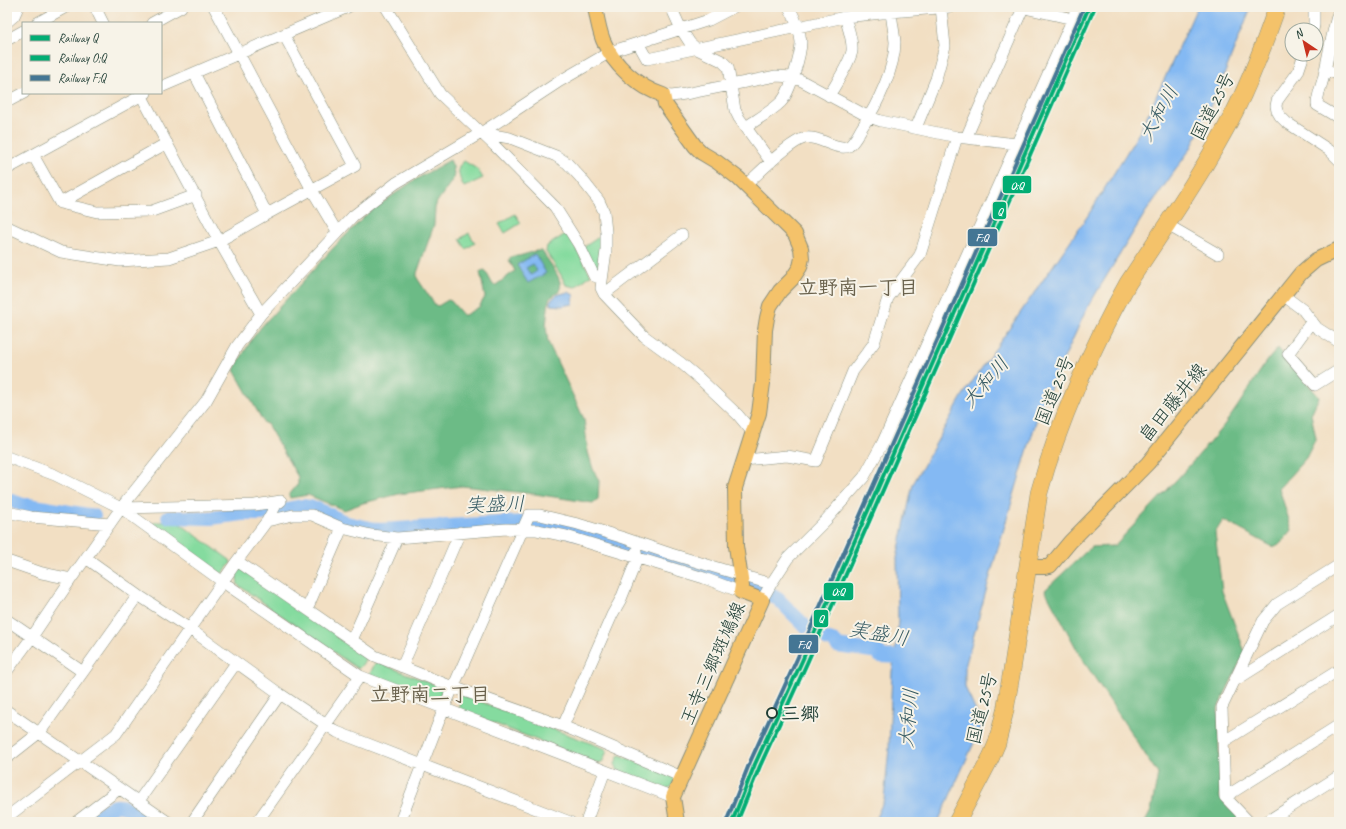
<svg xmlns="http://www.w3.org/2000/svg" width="1346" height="829" font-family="Caveat,'Klee One',sans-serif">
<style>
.green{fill:#85db9f;stroke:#528c6a}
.forest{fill:#6cbb86;stroke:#467c5d}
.water{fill:#84b9f3;stroke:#527b94;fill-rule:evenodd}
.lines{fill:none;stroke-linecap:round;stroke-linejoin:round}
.river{stroke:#84b9f3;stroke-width:14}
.minor-casing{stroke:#888e7c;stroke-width:12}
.major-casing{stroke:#888e7c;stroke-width:16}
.highway-casing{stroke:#888e7c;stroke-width:18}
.minor{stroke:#fff;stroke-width:11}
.major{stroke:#f4c26a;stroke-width:14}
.highway{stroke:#f4c26a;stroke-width:17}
.rail-1-casing{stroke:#f7f3e8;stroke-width:7}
.rail-2-casing{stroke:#f7f3e8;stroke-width:7}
.rail-3-casing{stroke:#f7f3e8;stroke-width:7}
.rail-1{stroke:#02ad73;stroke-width:4}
.rail-2{stroke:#02ad73;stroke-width:4}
.rail-3{stroke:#447694;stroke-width:4}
.stop-dot{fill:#f7f3e8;stroke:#1f3d34;stroke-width:2}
.labels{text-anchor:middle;stroke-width:4;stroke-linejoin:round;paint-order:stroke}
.street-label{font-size:19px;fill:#1f3d34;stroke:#f7f3e8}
.stop-label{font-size:19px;font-weight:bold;fill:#1f3d34;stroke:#f7f3e8;text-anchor:start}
.water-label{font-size:20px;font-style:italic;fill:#385c64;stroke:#f7f3e8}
.neighbourhood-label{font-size:20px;font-weight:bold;fill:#69614c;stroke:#f7f3e8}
.line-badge{stroke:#f7f3e8;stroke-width:1.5}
.badge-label{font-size:11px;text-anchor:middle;font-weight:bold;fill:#fff}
</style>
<rect width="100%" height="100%" fill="#f7f3e8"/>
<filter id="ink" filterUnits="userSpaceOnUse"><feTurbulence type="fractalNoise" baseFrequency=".025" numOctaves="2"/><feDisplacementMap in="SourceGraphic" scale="8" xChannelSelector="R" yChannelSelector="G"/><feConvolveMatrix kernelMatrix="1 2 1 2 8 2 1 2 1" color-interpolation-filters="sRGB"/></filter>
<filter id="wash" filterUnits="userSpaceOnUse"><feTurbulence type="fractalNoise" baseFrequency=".012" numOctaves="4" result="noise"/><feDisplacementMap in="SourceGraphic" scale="16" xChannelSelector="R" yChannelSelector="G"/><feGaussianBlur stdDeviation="0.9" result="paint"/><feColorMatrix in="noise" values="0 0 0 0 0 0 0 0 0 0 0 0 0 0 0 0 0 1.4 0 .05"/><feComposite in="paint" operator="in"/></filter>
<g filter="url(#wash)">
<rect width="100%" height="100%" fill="#f2dfc3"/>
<path class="green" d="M464,161L477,169L483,178L464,187C460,180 458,174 459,166Z
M515,214L521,223L505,233L499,224Z
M469,233L475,243L466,249L460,239Z
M567,233L591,275L575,287L566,285L561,275L546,252L547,246Z
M602,235L598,268L594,271L584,247Z
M155,522H176L179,523L230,560L231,563L222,574L153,524Z
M241,568L366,655C366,659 362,666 358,669L238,585L236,571Z
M377,662L443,688L439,697L435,700L370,674L375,663Z
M460,694L606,749L607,751L602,763L598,764L460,710L459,708Z
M620,755L677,777L671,787L666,789L618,771L615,764L618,756Z"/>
<path class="forest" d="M450,160L453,167L454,175L453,179L437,202L435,208L434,225L417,273V278L435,305L438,306L448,300L451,301L463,315H465L479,307L485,297L480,272L481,271L485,270L493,285H496L515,271L509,260L511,257L514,256H519L536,251H542C547,259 563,279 560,288C559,293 552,296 549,299L546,326L548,342L584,419L588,452L593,469L599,481L598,499L593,503L535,494L462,486L399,494L363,503L344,510L308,495L290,498L289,495L298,484V477L267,424L264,423L234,370L236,366L252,339L262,326L335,246L368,213L413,181Z
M1278,348L1319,397L1311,414L1316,438L1306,458L1279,488L1292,530L1281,543L1273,547L1223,520L1215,533L1222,591L1245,652L1218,708L1220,798L1243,822H1145L1151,811L1158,774L1081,657L1045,590L1091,547L1114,546C1151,507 1190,467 1224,425C1244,400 1257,371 1278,348Z
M114,816L126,822H104Z"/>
<path class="water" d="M1197,7H1251L1220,85L1191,148L1145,213L1087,308L1038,415L996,555L965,667V687L982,725L938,822H874L884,800L889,748L892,671L895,656L898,621L897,558L913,484L963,395L1087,217L1140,131L1177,52Z
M535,254L546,273L528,283L517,265ZM533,264L537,271L531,275L526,268Z
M568,292L574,295L573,304L562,306L551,305L550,301L557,295Z"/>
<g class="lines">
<path class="river" d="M7,499L23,505H29L94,516
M168,517L211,518L243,514H261L303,506L316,508L347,523L380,530L498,523L534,522L593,537L758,587L778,599L805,626
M826,639L835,642L837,646L879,652L880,656L900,657L908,660L914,659
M91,822C97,817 102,812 109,808C123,800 138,815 149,822"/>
</g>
</g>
<g filter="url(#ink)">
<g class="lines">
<defs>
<path id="minor" d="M95,7L103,23
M214,7L312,190L337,232
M386,7L440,94L495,146L555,207L579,245L594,276L602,279
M671,7L681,29L690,43L697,49L722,61L728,67L735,110L739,118L771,162
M1020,7L1073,19
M1339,10C1332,31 1329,53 1324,75C1322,85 1317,95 1317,105L1339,118
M7,22L14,16L18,7
M37,23L66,7
M152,23L181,7
M1313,30L1314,25V7
M7,40L23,31
M638,43L647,59L845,17L891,12L950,7
M1304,54L1298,72L1277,101L1276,106L1277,111L1280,116L1286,122L1329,150L1339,160
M1325,69L1339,75
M194,73L267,214
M161,87L348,7
M140,93L219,241L261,314
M663,95L672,96L685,94L776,76L793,77L802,81L869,117L881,121L957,137L1016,144
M829,96C835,85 850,63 852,51C853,40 848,28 845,17
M7,102L24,93
M746,127C756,120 772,111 781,102C790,93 801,54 801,42C800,29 795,18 789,7
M916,128L936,79L945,46L941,7
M481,133L510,138L556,156L567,163L580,177L599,201L604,212L606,232V251L601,288L604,294L644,336L681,363L700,379L738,415L753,433
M966,138L1023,8
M33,155L60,203L97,212L152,211L196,195
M7,169L146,93
M746,185C758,174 789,142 805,138C819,135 837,152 849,146C855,142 859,132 863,126C877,105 895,68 895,42C894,32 892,22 891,12L889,7
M60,203L167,143
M1166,224L1218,254
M10,228L61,252L120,261L169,258L219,241L267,214L355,166L284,35
M604,294L682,235
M1283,295L1303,310L1317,328L1339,342
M1312,321L1288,354L1315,385L1339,370
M7,457L55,475L121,508L223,582L360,676L673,797
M744,460L787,456L816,461L853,371L874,343L888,298L920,255L957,137
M121,508L255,505L281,501
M7,512L31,517L110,524
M267,521L293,515H312L342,528L371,535L397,538L506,529L537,530L566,536L704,578L741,592
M86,558L138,595L190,629L280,694L337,732L570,822
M7,561L42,573L71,579
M237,561L375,656L453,687L563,726L682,777
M762,600L771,584L788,558L826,520L864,477L882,444L1078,7
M307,609L342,528
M7,620L83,672
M352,640L397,538
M402,667L460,532
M7,671L32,637L71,579L121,508L206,401L237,346L261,314L353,216L396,183L481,133L560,81L610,52L709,20L734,7
M1236,680L1339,615
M7,711L168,822
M563,726L612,615L621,599L637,559L636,552
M1223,742L1339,670
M7,758L40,732L138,595
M1225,797L1339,725
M138,802L236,663
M7,817L116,734L237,561L267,521L276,505L281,501
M76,822L119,789
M192,822L280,694
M257,822L360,676
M400,822L444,708L529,515H540L578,524L624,538L671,554L771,584
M586,822L605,771
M1249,822L1225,797L1222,707L1263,621L1277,604L1339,565
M1266,822L1339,776"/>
<path id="major" d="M595,7C597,18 599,30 603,40C613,65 638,87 663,95L665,104L695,146L702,153L717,162L738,178L789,228L795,234L801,248L802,258L800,267L792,279L780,291L770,306L767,318L765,330L763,383L759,413L735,488L736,546L742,586L741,592L762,600L673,797L677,822
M1028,567H1045L1050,566L1070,542L1148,463L1301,273L1316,260L1339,249"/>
<path id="highway" d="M957,822L991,757L997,743L1005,711L1013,664L1039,493C1058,423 1092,347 1128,283C1165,227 1204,171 1235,111C1252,77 1265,42 1277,7"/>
</defs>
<use href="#minor" class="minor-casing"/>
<use href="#major" class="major-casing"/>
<use href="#highway" class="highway-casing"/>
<use href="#minor" class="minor"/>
<use href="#major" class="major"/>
<use href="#highway" class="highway"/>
<defs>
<path id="rail-1" d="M732,822L755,764L802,661L1089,7"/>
<path id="rail-2" d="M737,822L760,766L807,663L1094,9"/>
<path id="rail-3" d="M727,820L750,762L797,659L1084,7"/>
</defs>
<use href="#rail-1" class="rail-1-casing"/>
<use href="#rail-2" class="rail-2-casing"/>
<use href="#rail-3" class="rail-3-casing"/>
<use href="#rail-1" class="rail-1"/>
<use href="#rail-2" class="rail-2"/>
<use href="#rail-3" class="rail-3"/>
</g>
</g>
<circle class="stop-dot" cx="772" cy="713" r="5"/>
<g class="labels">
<g class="street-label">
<text transform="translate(1212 106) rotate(-63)" y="7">国道25号</text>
<text transform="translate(1054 390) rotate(-68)" y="7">国道25号</text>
<text transform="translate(1172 402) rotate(-51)" y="7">畠田藤井線</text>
<text transform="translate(712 663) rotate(-66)" y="7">王寺三郷斑鳩線</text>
<text transform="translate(981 708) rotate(-76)" y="7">国道25号</text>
</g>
<g class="stop-label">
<text x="781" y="720">三郷</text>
</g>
<g class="water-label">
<text transform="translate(1158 113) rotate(-61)" y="7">大和川</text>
<text transform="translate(985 382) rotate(-49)" y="7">大和川</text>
<text transform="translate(495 504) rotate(-2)" y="7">実盛川</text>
<text transform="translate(879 633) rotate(10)" y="7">実盛川</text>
<text transform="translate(908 718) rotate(-85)" y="7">大和川</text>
</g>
<g class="neighbourhood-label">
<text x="858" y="294">立野南一丁目</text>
<text x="430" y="701">立野南二丁目</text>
</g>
</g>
<g class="line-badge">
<rect x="1002" y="175" width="30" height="19" rx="4" fill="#02ad73"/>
<rect x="992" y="201" width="15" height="19" rx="4" fill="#02ad73"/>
<rect x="967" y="228" width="31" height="19" rx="4" fill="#447694"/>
<rect x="823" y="582" width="31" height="19" rx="4" fill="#02ad73"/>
<rect x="813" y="609" width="16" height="19" rx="4" fill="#02ad73"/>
<rect x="788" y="634" width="31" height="20" rx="4" fill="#447694"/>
</g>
<g class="badge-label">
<text x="1017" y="189">O;Q</text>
<text x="1000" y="215">Q</text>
<text x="982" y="241">F;Q</text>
<text x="838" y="595">O;Q</text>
<text x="821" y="622">Q</text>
<text x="804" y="648">F;Q</text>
</g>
<rect width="1346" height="829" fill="none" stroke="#f7f3e8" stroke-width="24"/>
<rect x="22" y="22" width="140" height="72" fill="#f7f3e8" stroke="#a1aaa0"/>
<rect x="30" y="35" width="20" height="6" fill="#02ad73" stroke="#a1aaa0"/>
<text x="58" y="42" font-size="12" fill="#1f3d34">Railway Q</text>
<rect x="30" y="55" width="20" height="6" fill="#02ad73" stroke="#a1aaa0"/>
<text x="58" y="62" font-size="12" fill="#1f3d34">Railway O;Q</text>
<rect x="30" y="75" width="20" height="6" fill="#447694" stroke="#a1aaa0"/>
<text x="58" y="82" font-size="12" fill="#1f3d34">Railway F;Q</text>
<g transform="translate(1304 42) rotate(325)"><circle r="19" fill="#f7f3e8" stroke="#a1aaa0"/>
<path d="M0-3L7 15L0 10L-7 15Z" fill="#c8321e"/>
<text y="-6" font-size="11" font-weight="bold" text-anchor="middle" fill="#1f3d34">N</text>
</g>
</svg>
